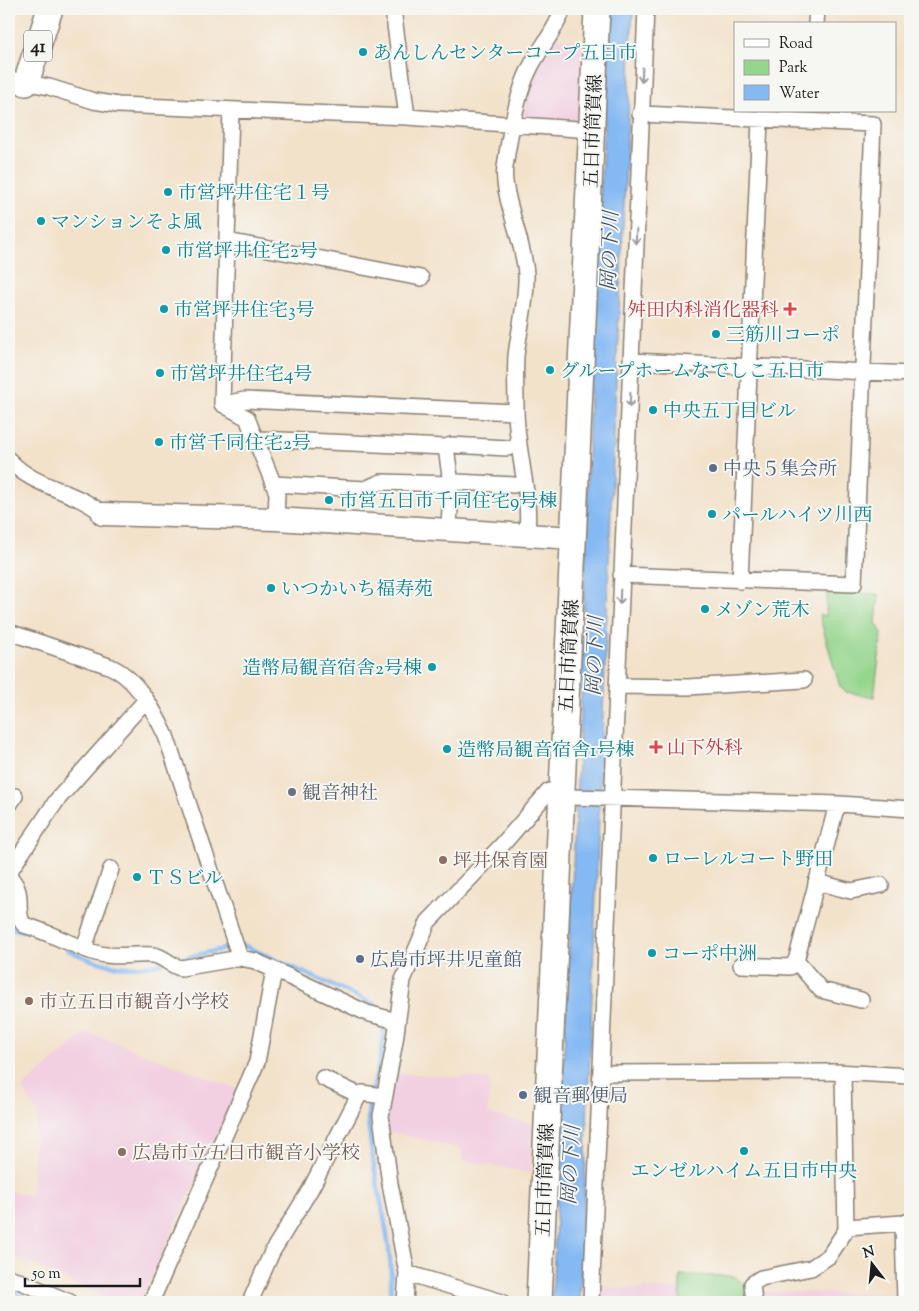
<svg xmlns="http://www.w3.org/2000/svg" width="919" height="1311" font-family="'Sorts Mill Goudy','Noto Serif JP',serif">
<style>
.built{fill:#f2cfe1}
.green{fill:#95d68d;stroke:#587954}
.water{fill:#85b9f3;stroke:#506a88}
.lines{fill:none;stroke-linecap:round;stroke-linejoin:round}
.stream{stroke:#85b9f3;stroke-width:4.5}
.street-casing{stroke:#887f73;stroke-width:18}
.secondary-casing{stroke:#887f73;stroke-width:25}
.primary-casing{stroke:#887f73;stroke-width:28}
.street{stroke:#fff;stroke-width:15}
.secondary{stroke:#fff;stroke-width:22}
.primary{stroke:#fff;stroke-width:25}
.oneway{stroke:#999}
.culture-dot{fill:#0f9aa8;stroke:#f6f6f2;stroke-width:2}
.health-dot{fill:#e0444e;stroke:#f6f6f2;stroke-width:2}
.service-dot{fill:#5c6f8a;stroke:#f6f6f2;stroke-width:2}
.worship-dot{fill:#6b7280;stroke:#f6f6f2;stroke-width:2}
.education-dot{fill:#8d6e63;stroke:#f6f6f2;stroke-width:2}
.labels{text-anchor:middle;stroke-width:4;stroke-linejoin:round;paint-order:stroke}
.shield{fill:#f6f6f2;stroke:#5d5d5c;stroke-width:1}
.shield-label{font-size:18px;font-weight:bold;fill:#1c1c1c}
.culture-label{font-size:19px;fill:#0d838f;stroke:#f6f6f2;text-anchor:start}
.street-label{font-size:19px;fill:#1c1c1c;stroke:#f6f6f2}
.health-label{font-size:19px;fill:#be3a42;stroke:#f6f6f2;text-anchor:end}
.service-label{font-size:19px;fill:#4e5e75;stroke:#f6f6f2;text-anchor:start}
.worship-label{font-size:19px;fill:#5b616d;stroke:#f6f6f2;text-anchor:start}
.education-label{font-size:19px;fill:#785e54;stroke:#f6f6f2;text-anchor:start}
.water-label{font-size:20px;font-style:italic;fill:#415367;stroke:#f6f6f2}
</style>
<rect width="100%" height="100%" fill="#f6f6f2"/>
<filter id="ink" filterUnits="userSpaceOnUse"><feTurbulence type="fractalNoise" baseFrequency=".02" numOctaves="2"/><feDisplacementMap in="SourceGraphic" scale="10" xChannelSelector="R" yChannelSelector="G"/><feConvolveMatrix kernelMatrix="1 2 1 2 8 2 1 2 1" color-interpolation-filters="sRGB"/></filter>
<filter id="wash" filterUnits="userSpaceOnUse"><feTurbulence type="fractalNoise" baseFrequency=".0096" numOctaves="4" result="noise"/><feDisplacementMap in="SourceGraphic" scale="20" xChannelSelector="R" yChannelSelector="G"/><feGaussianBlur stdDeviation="1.12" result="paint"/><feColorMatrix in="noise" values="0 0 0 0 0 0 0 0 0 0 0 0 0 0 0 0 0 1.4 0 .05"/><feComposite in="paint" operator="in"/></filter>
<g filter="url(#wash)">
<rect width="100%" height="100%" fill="#f3e2ca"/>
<path class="built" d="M554,38L583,40L579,121L522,117L529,91L542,58Z
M87,1032L238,1089L140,1302H114L9,1253V1191L30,1195L38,1114L22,1088Z
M394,1073L490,1079L488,1114L533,1124L531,1173L461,1160L462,1149L387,1131L386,1112Z
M598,1287L910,1295V1302H598Z"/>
<path class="green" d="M827,591L879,594L876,623L882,633L874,697L846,692L840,687L819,615L826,616Z
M680,1275L734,1276L746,1286V1302H680Z"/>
<path class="water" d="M610,9H633L617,358L580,1302H552L581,698L590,392Z"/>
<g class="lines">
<path class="stream" d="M9,928L25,931
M240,946L243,945L376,1005C397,1026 369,1089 368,1116C368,1133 372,1150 374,1166C382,1211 395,1257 390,1302
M68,950C101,966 126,971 162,963
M174,960L232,947
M9,1290L39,1302"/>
</g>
</g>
<g filter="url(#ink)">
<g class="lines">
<defs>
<path id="street" d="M393,9L407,117
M816,24L817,9
M9,79L49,87L94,101L118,105L407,117L592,130
M231,110L222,404L247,418L277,493L276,519
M227,241L421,278
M632,361L910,374
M222,404L245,400L516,412
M257,439L446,447L451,484L449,529
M446,447L451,445L508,448
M9,460C34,488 75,490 103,514
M273,484L365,489L381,482L451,484L457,482L514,485
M527,533C531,491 516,451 516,409C516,392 515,373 516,356C519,329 527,302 526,274C524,241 501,194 505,167C509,139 517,93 530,68C540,48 556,30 563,9
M621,575L854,584L873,124L640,114
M740,581L760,120
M9,632L109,666C136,677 154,710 166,736L240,958L255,961L367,1013L396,1021
M617,686L688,687L804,680
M9,805L15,796
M9,872L57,800L145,701
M9,876C27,894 13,912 24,925C49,932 71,945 96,953C115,959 134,953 153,955C163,956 171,966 181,968L240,958
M816,882L851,891L881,885
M84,948L111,869
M796,961L821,990L861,1000
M741,965L790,967L796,961L835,812L840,804
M601,1073L835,1072L910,1076
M323,1078L359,1095
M903,1223L905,1302
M847,1227L903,1223L910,1221
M407,1273L502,1302
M9,1277L70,1302
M151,1302L257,1062L274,970
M250,1302L272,1252L310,1190L359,1095L362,1093L383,1096
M405,1302L407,1273L390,1184L381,1116L395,1041L403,980L428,922L502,845L549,791L570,797L840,804L910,809
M591,1302L646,9
M754,1302L752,1284L761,1278L811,1268L829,1256L846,1230L843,1073"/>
<path id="secondary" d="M103,514L276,519L574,538"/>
<path id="primary" d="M26,83L50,9
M539,1302L597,9"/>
</defs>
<use href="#street" class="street-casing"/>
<use href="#secondary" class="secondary-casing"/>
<use href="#primary" class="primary-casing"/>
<use href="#street" class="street"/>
<use href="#secondary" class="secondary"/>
<use href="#primary" class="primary"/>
</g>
<defs><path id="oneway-shaft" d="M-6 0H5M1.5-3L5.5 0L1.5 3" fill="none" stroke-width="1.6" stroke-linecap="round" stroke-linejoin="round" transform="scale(1.25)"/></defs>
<g class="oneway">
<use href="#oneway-shaft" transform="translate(642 75) rotate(93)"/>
<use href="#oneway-shaft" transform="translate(636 237) rotate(92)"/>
<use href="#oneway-shaft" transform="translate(630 400) rotate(93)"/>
<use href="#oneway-shaft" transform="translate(620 597) rotate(92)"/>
</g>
</g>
<g class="culture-dot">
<circle cx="363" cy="52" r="5"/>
<circle cx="168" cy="192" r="5"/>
<circle cx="41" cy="221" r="5"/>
<circle cx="166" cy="250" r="5"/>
<circle cx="164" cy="309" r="5"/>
<circle cx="716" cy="334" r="5"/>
<circle cx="550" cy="370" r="5"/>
<circle cx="160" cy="373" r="5"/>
<circle cx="653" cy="410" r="5"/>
<circle cx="159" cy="442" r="5"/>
<circle cx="329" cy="500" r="5"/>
<circle cx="712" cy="514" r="5"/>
<circle cx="271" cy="588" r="5"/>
<circle cx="705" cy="609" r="5"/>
<circle cx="432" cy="667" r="5"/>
<circle cx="447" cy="749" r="5"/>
<circle cx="653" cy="858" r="5"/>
<circle cx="137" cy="877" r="5"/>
<circle cx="652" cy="953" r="5"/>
<circle cx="744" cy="1151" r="5"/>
</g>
<g class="health-dot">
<path d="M787.5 301.5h5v5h5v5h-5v5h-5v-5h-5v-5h5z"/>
<path d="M653.5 739.5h5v5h5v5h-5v5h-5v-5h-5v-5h5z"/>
</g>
<g class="service-dot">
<circle cx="713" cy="468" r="5"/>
<circle cx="360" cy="959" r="5"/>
<circle cx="523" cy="1095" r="5"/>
</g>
<circle class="worship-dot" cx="292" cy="792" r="5"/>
<g class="education-dot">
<circle cx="443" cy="860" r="5"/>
<circle cx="29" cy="1001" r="5"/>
<circle cx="122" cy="1152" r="5"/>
</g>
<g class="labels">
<rect class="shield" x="24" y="30.5" width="28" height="31" rx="4"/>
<g class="shield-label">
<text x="38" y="52">41</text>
</g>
<g class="culture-label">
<text x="373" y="59">あんしんセンターコープ五日市</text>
<text x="178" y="199">市営坪井住宅１号</text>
<text x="51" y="228">マンションそよ風</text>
<text x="176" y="257">市営坪井住宅2号</text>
<text x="174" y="316">市営坪井住宅3号</text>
<text x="726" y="341">三筋川コーポ</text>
<text x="560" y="377">グループホームなでしこ五日市</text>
<text x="170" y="380">市営坪井住宅4号</text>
<text x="663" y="417">中央五丁目ビル</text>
<text x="169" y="449">市営千同住宅2号</text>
<text x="339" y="507">市営五日市千同住宅9号棟</text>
<text x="722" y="521">パールハイツ川西</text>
<text x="281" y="595">いつかいち福寿苑</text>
<text x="715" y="616">メゾン荒木</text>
<text x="422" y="674" text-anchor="end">造幣局観音宿舎2号棟</text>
<text x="457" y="756">造幣局観音宿舎1号棟</text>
<text x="663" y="865">ローレルコート野田</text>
<text x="147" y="884">ＴＳビル</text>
<text x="662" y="960">コーポ中洲</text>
<text x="744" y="1177" text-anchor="middle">エンゼルハイム五日市中央</text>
</g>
<g class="street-label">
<text transform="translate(592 131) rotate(-88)" y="7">五日市筒賀線</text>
<text transform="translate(568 656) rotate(-87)" y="7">五日市筒賀線</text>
<text transform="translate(544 1180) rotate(-88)" y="7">五日市筒賀線</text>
</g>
<g class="health-label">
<text x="779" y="316">舛田内科消化器科</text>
<text x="667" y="754" text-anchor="start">山下外科</text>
</g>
<g class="service-label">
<text x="723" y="475">中央５集会所</text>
<text x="370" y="966">広島市坪井児童館</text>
<text x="533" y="1102">観音郵便局</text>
</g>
<g class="worship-label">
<text x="302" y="799">観音神社</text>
</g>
<g class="education-label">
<text x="453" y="867">坪井保育園</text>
<text x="39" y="1008">市立五日市観音小学校</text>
<text x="132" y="1159">広島市立五日市観音小学校</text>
</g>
<g class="water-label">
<text transform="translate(609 251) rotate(-88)" y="7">岡の下川</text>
<text transform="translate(594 656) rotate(-88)" y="7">岡の下川</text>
<text transform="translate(570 1165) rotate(-87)" y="7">岡の下川</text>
</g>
</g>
<rect width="919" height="1311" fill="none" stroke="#f6f6f2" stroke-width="30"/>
<rect x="734" y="22" width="162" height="90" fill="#f6f6f2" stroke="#9f9f9c"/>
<rect x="744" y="39" width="25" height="8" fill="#ffffff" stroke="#9f9f9c"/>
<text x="779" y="48" font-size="15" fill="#1c1c1c">Road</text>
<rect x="744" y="60" width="25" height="15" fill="#95d68d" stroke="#9f9f9c"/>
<text x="779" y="72" font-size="15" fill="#1c1c1c">Park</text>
<rect x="744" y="85" width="25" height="15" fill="#85b9f3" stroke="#9f9f9c"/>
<text x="779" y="98" font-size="15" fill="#1c1c1c">Water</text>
<g transform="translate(872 1264) rotate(344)" stroke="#f6f6f2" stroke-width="4" paint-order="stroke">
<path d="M0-4L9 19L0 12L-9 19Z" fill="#1c1c1c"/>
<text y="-8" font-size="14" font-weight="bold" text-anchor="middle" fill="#1c1c1c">N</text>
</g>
<path d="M25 1278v8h115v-8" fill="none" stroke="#1c1c1c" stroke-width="2.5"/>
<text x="32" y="1278" font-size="15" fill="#1c1c1c" stroke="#f6f6f2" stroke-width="4" paint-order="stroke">50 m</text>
</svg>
